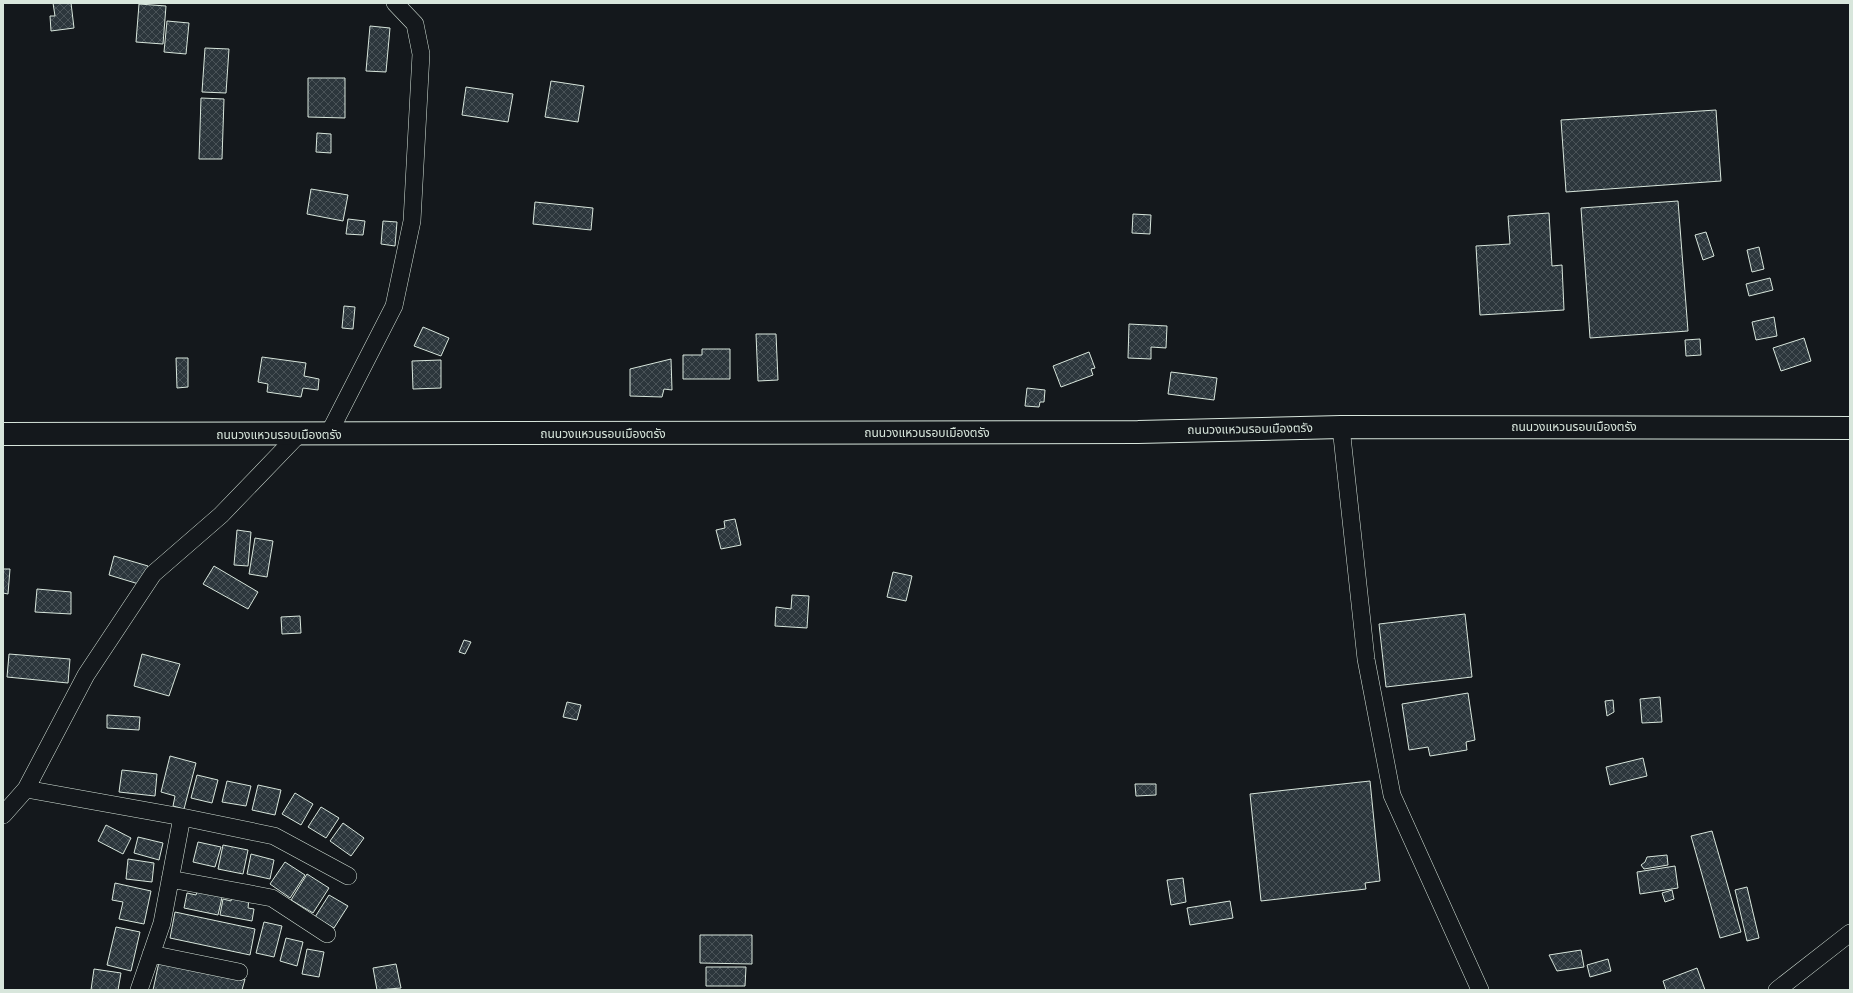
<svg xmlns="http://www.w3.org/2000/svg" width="1853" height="993" font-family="'DM Sans','Noto Sans Thai',sans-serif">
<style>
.building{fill:url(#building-cross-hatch);stroke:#d8e6dc}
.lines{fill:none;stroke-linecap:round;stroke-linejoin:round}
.minor-casing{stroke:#d8e6dc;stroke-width:18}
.highway-casing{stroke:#d8e6dc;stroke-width:24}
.minor{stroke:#14181c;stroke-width:17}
.highway{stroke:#14181c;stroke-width:22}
.labels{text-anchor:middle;stroke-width:3;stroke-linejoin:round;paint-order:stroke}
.street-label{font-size:12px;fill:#d8e6dc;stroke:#14181c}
</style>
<defs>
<pattern id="building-cross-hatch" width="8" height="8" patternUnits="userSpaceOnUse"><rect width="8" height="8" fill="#2c363c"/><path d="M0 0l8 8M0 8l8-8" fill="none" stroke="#4a5358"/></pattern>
</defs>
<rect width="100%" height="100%" fill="#14181c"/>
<path class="building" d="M53,3H71L74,28L51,31L50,16H55Z
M139,4L166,6L163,44L136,42Z
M167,21L189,23L186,54L164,52Z
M370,26L390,28L386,72L366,71Z
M205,48L229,49L226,93L202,92Z
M308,78H345V118L308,117Z
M551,81L584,86L578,122L545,117Z
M466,87L513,94L508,122L462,115Z
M201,98L224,99L222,159H199Z
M1716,110L1721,181L1566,192L1561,120Z
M317,133L331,134V153L316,152Z
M311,189L348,195L343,221L307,214Z
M1678,201L1688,331L1590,338L1581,208Z
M535,202L593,208L591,230L533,224Z
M1549,213L1552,266L1562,265L1564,310L1480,315L1476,246L1510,244L1508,216Z
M1133,214L1151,215L1150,234L1132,233Z
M348,219L365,221L363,235L346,234Z
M383,221L397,222L395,246L381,244Z
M1706,232L1714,256L1703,260L1695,235Z
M1759,247L1764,269L1752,272L1747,250Z
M1770,278L1773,290L1749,296L1746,284Z
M344,306L355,307L353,329L342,328Z
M1774,317L1777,336L1756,340L1752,322Z
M1129,324L1167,326L1166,348L1151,347V359L1128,358Z
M423,327L449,338L441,356L414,346Z
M756,334H776L778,380L758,381Z
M1804,338L1811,361L1781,371L1773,348Z
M1700,339L1701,355L1686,356L1685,340Z
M702,349H730V379H683V355H702Z
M1089,352L1095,368L1091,369L1093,375L1061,387L1053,366Z
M262,357L306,363L304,376L319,379L318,390L303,388L301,397L267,392L268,384L258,382Z
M176,358H188V387L177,388Z
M671,359L672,390L664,389L662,397L630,396V369Z
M441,360V388L413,389L412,361Z
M1171,372L1217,378L1214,400L1168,394Z
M1027,388L1045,390L1044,402H1040L1039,407L1025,406Z
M735,519L741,545L721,549L716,530L725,528L724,521Z
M237,530L251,532L248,566L234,565Z
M255,538L273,541L267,577L249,574Z
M114,556L148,566L142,585L109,575Z
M214,566L258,592L248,609L203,584Z
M3,569H10L8,594L3,593Z
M893,572L912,576L906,601L887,597Z
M37,589L71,592V614L35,612Z
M792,595L809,596L807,628L775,626L776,607L791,609Z
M1465,614L1472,677L1386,687L1379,624Z
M300,616L301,633L282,634L281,617Z
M464,640L471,642L465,654L459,652Z
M9,654L70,659L68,683L7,677Z
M142,654L180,664L169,696L134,686Z
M1468,693L1475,740L1466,742L1467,750L1430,756L1428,747L1409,750L1402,704Z
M1660,697L1662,722L1642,723L1640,699Z
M1613,700L1614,712L1607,716L1605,701Z
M567,702L581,705L577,720L563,717Z
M107,715L140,717L139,730L107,728Z
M170,756L196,763L184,809L173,806L175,796L161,792Z
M1643,758L1647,776L1610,785L1606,767Z
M122,770L157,774L155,796L119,792Z
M197,775L218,780L212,803L191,798Z
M227,781L251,786L246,806L222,802Z
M1370,781L1380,881L1365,883L1366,889L1261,901L1250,794Z
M1135,784H1156V795L1136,796Z
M258,785L281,790L275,815L252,810Z
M295,793L313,804L301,825L282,814Z
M321,807L339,818L326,838L308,827Z
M343,823L364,838L351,856L330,841Z
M106,825L131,838L123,854L98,841Z
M1712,831L1741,932L1720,938L1691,836Z
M138,837L163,843L159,860L134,853Z
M198,842L221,847L215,867L193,862Z
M223,845L248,850L243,874L218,869Z
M251,854L274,860L270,879L247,874Z
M1667,855L1668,865L1644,869L1641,865L1645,862L1647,857Z
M128,859L154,863L152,882L126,879Z
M285,862L305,875L290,898L270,884Z
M1675,866L1678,888L1640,894L1637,872Z
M307,874L329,888L313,913L291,900Z
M1183,878L1186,902L1171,905L1167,880Z
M115,883L151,891L144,924L119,919L123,902L112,900Z
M1747,887L1759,938L1747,941L1735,890Z
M198,888L223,893L218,915L184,908L187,893L196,895Z
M1672,890L1674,899L1665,902L1662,893Z
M329,895L348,906L334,928L315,917Z
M232,896L249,899L248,908L254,909L252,921L220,915L223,899L231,901Z
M1230,901L1233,918L1190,925L1187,908Z
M175,912L255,929L250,955L170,938Z
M264,922L282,926L274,957L256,953Z
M116,927L140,932L131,971L107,965Z
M700,935H752V964L700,963Z
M286,938L303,942L297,966L280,961Z
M307,949L324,952L319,977L302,974Z
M1581,950L1584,967L1557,971L1549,955Z
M1608,959L1611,971L1590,977L1587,965Z
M159,962L245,979L242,990H153Z
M396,964L401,988L377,990L373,968Z
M706,967H746L745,986H706Z
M1697,968L1705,990H1666L1663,981Z
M94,969L121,973L118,990H91Z"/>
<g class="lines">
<defs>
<path id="minor" d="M1341,427L1366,659L1392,795L1480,990
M328,435L394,306L412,221L421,54L415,24L395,3
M26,789L182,817L274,836L348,876
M3,815L26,789L86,675L153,574L221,515L298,435
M170,879L272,898L327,934
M151,954L239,972
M139,990L162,923L182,817
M1777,990L1850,933"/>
<path id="highway" d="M3,434L1138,432L1341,427L1850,428"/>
</defs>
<use href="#minor" class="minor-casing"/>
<use href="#highway" class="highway-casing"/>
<use href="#minor" class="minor"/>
<use href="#highway" class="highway"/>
</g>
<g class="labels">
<g class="street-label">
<text x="1574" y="431">ถนนวงแหวนรอบเมืองตรัง</text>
<text transform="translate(1250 429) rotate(-1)" y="4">ถนนวงแหวนรอบเมืองตรัง</text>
<text x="927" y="437">ถนนวงแหวนรอบเมืองตรัง</text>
<text x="603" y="438">ถนนวงแหวนรอบเมืองตรัง</text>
<text x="279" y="439">ถนนวงแหวนรอบเมืองตรัง</text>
</g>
</g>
<rect width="1853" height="993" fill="none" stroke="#d8e6dc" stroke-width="8"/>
</svg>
